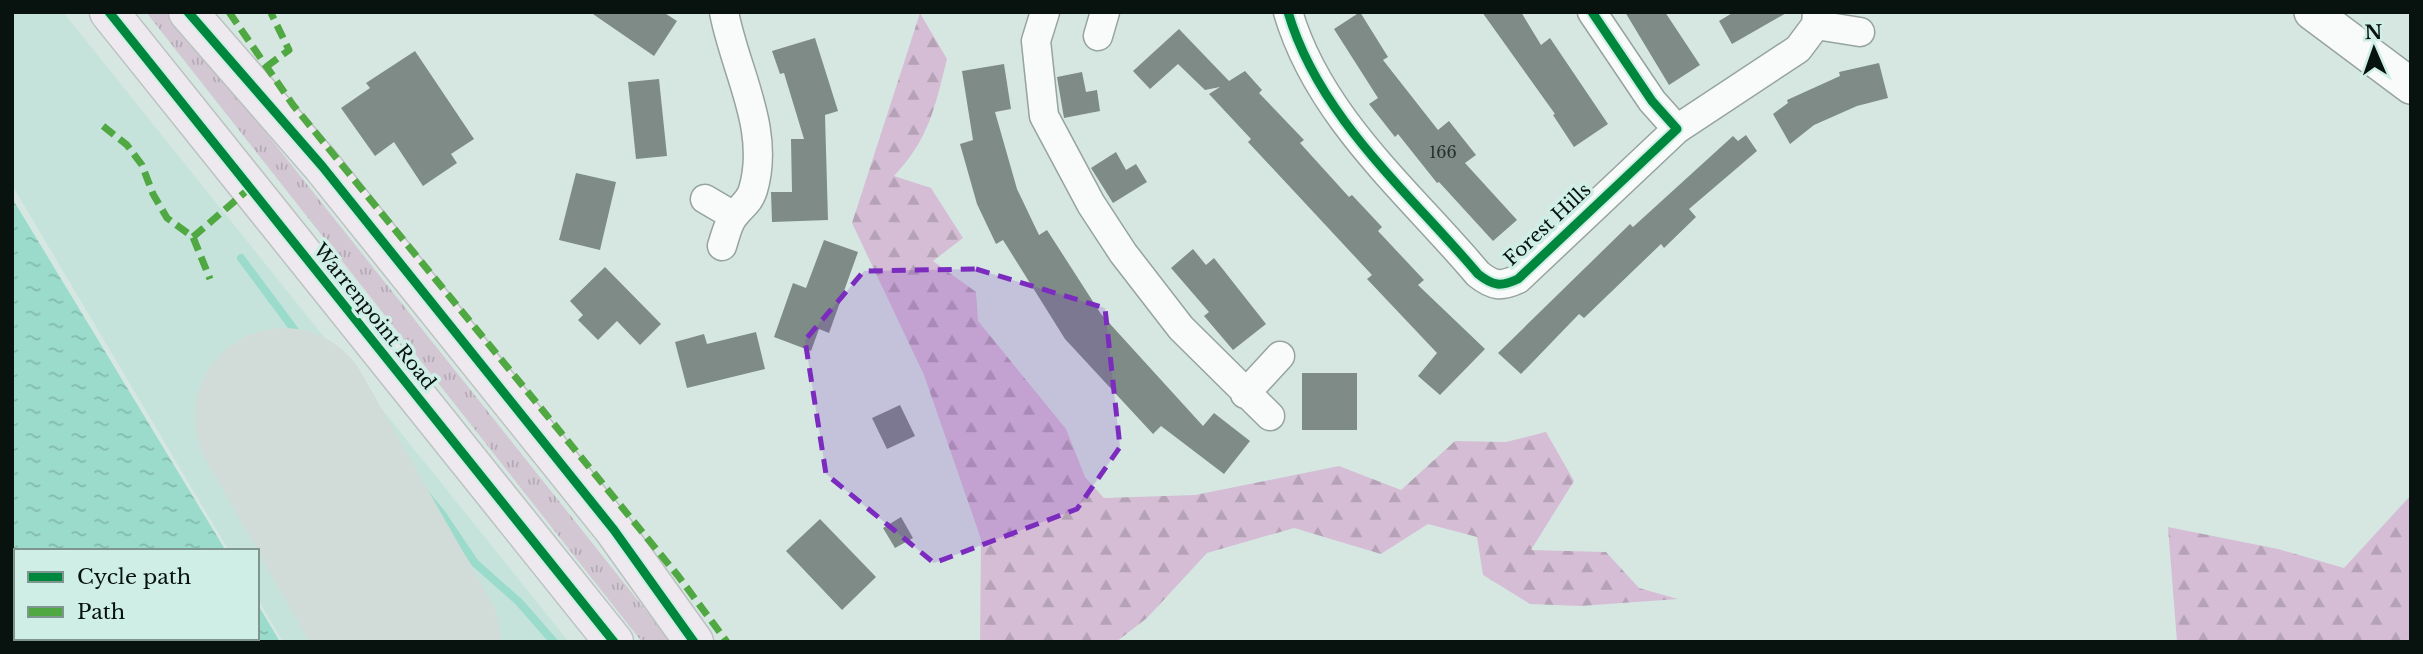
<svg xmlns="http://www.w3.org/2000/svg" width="2423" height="654" font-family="'Libre Baskerville',serif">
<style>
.built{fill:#c5e3db}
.grass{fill:url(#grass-tufts)}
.forest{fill:url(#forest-firs)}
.water{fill:url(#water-ripples)}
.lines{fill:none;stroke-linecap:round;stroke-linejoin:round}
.stream{stroke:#9adbcb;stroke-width:8}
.runway{stroke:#d1dcd8;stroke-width:178}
.building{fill:#7e8b87}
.minor-casing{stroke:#96a39f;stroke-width:31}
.tertiary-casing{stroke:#96a39f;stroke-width:38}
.trunk-casing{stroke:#bbc2c0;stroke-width:41}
.minor{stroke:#f9fbfb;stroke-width:28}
.tertiary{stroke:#f9fbfb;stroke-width:35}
.trunk{stroke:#eee9ee;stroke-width:38}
.quiet{stroke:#50a842;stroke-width:7;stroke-dasharray:14 7;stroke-linecap:butt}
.cycleway-casing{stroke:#cfeee5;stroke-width:13}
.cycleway{stroke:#00873e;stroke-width:9}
.marked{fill:#7b2cbf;fill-opacity:0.2;stroke:#7b2cbf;stroke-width:5;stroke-dasharray:14 9;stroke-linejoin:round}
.labels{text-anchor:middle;stroke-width:7;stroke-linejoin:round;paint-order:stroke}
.number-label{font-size:16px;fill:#26312e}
.street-label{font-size:19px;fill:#081310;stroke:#cfeee5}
</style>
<defs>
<pattern id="grass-tufts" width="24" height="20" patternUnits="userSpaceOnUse" patternTransform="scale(1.75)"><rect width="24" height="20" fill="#d3c7d4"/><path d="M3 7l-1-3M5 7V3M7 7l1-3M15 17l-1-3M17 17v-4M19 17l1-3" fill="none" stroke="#b4aab5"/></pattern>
<pattern id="forest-firs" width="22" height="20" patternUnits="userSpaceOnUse" patternTransform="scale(1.75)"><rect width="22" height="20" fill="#d5bed5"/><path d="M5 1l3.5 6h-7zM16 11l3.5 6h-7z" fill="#b5a2b6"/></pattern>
<pattern id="water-ripples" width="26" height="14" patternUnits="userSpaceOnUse" patternTransform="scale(1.75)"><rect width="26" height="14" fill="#9adbcb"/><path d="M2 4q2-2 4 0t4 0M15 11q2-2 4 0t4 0" fill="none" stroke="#83bbad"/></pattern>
</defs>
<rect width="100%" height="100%" fill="#d6e7e2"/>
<path class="built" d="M12,12H63L569,642H283L257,598V551H229L12,185Z"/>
<path class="grass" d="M146,12H167L228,85L671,642H642Z"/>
<path class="forest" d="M920,13L947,59C935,107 929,139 894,176L931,188L963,238L933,261L976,292L978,321L1066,429L1085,477L1104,498L1195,495L1339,466L1401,490L1455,441L1506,442L1546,432L1574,481L1531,550L1606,552L1639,588L1678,599L1580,606L1530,604L1483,575L1477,537L1428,524L1381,554L1294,528L1207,553L1147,618L1116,642H980L981,539L924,375L852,223Z
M2411,495V642H2177L2168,527L2278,549L2344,568Z"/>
<path class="water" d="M12,198L226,551H16V638H257V603L280,642H12Z"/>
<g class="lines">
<path class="stream" d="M241,258L331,379L442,514L475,563L519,602L554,642"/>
<path class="runway" d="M284,417L412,642"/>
</g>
<path class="building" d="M590,12H663L677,21L654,56Z
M1360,12L1388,57L1383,60L1438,130L1449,121L1476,155L1465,163L1517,220L1493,241L1439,182L1437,183L1398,134L1395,137L1369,104L1378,98L1334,29Z
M1482,12H1521L1541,45L1550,38L1608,124L1574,147L1553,115L1555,114Z
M1625,12H1665L1700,65L1669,85Z
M1734,12H1788L1732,44L1719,21Z
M1179,29L1229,81L1245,71L1262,90L1259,93L1304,140L1300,143L1349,197L1352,195L1382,227L1378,231L1424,280L1418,285L1485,349L1440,395L1418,376L1437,353L1367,279L1372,275L1248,142L1251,139L1209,94L1220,87L1205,90L1178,64L1150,89L1133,71Z
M815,38L838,111L825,115L828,220L772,222L771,192H792L791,139H804L784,73L780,74L772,51Z
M415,51L474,139L451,154L457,163L423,186L394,142L375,156L341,108L370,88L366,83Z
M1879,63L1888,98L1857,106L1814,125L1790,144L1773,114L1788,103L1787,100L1840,76L1839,72Z
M1004,64L1011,109L995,112L1017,189L1039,235L1047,230L1101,314L1203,426L1214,413L1250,441L1224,474L1161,426L1153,434L1065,339L1003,240L996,244L977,204L960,144L973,140L962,71Z
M1082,72L1086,92L1097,90L1100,111L1064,118L1057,77Z
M659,79L667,156L636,159L628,82Z
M1746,135L1757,151L1689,209L1696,217L1664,248L1661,244L1584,318L1579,314L1521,374L1498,353L1630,224L1633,227L1733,136L1738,141Z
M1116,152L1126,170L1136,164L1147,182L1113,203L1091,168Z
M576,173L616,182L600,250L559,240Z
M824,240L858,252L829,333L819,329L811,351L774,337L793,283L806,288Z
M1193,249L1206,265L1214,258L1266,324L1233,350L1204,316L1209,312L1171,268Z
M605,267L661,324L640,345L617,321L598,340L578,320L583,315L570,301Z
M756,332L765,369L687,388L675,342L704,334L707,344Z
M1302,373H1357V430H1302Z
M900,405L915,436L887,449L872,418Z
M901,517L913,538L895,548L883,528Z
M820,519L876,577L842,610L786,551Z"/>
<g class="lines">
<defs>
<path id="minor" d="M1045,12L1036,41L1044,116L1091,204L1123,253L1181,328L1270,416
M1288,12C1319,118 1409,192 1478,274C1493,286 1501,287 1518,279L1677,129L1652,101L1592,12
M1816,25L1860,32
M1098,36L1105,12
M1677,129L1798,49L1816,25L1817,12
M705,199L734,216
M722,246C725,237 728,223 734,216C741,206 749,203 753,190C771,129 735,71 724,12
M1245,394L1280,356"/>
<path id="tertiary" d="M2312,12L2411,86"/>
<path id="trunk" d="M109,12L614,642
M188,12L322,166L614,530L694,642"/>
</defs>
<use href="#minor" class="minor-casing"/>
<use href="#tertiary" class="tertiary-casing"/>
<use href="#trunk" class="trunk-casing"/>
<use href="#minor" class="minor"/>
<use href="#tertiary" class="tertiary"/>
<use href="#trunk" class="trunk"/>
<path class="quiet" d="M229,12L293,105L679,577L727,642
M266,67L289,50L271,13
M103,126L127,145L142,165L153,194L167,218L193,237L210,279
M193,237L250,188"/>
<defs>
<path id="cycleway" d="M109,12L614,642
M188,12L322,166L614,530L694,642
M1288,12C1319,118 1409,192 1478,274C1493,286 1501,287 1518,279L1677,129L1652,101L1592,12"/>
</defs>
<use href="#cycleway" class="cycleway-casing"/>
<use href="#cycleway" class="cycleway"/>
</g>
<path class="marked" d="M976,269L1105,308L1120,447L1077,509L934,563L826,474L805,340L864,271Z"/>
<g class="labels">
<g class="number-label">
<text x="1443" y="158">166</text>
</g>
<g class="street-label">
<text transform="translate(1547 224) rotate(-43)" y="7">Forest Hills</text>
<text transform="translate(375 316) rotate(51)" y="7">Warrenpoint Road</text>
</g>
</g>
<rect width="2423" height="654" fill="none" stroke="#081310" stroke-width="28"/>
<rect x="14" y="549" width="245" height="91" fill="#cfeee5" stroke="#7f9690" stroke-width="2"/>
<rect x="28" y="572" width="35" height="10" fill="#00873e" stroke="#7f9690" stroke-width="2"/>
<text x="77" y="584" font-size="21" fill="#081310">Cycle path</text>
<rect x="28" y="607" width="35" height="10" fill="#50a842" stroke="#7f9690" stroke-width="2"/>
<text x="77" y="619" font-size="21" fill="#081310">Path</text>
<g transform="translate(2374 49) rotate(358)" stroke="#cfeee5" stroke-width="5" paint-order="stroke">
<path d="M0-5L12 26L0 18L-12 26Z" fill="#081310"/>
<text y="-10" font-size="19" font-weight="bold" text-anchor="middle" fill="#081310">N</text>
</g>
</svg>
